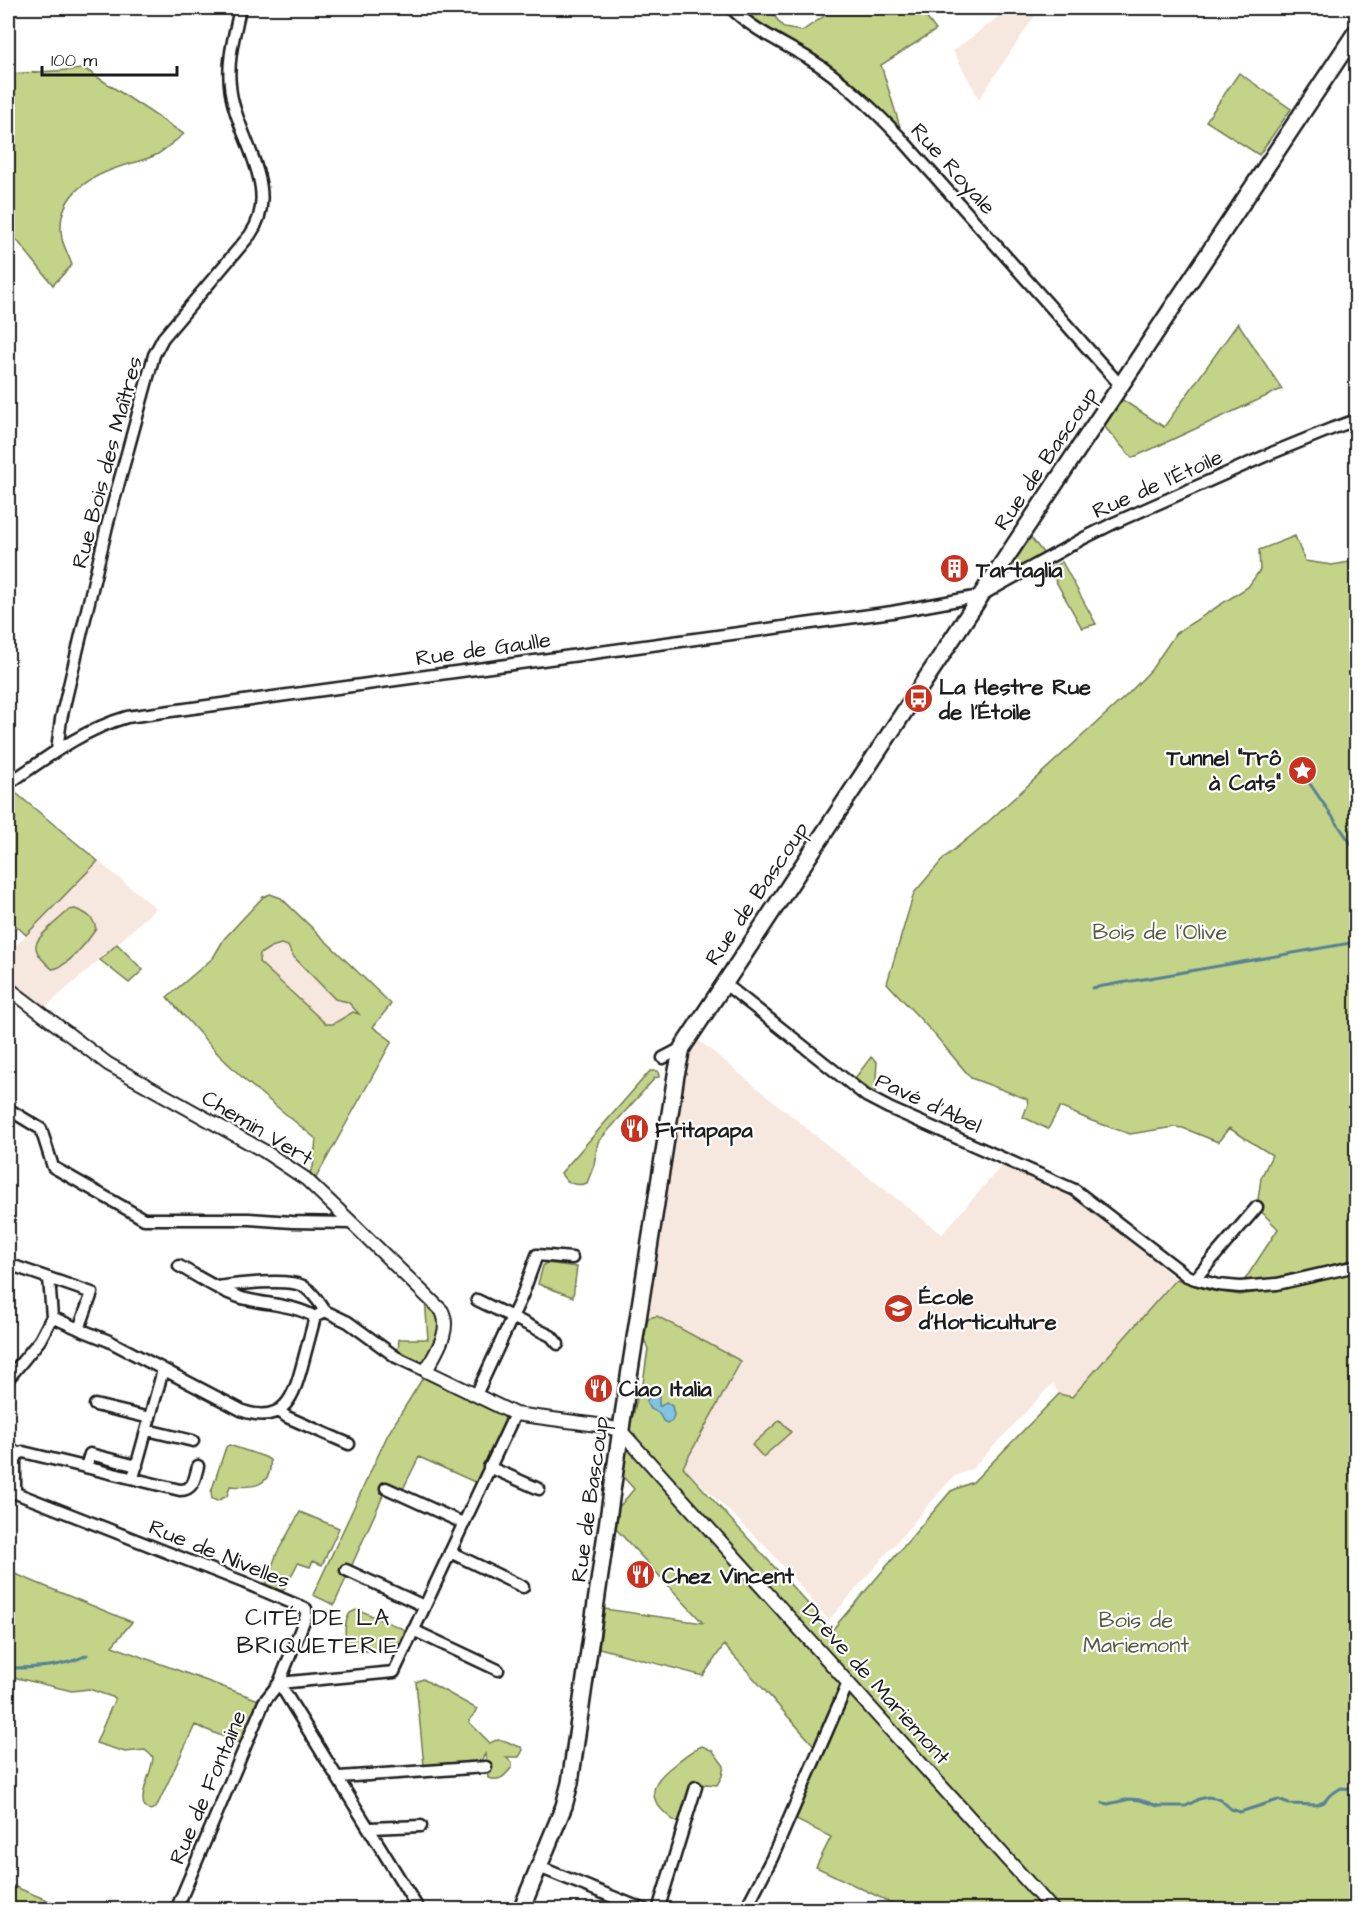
<svg xmlns="http://www.w3.org/2000/svg" width="1364" height="1917" font-family="'Architects Daughter',sans-serif">
<style>
.built{fill:#f7e8df}
.green{fill:#c3d488;stroke:#707852;stroke-width:1.5;fill-rule:evenodd}
.water{fill:#81c4e2;stroke:#598193;stroke-width:1.5}
.lines{fill:none;stroke-linecap:round;stroke-linejoin:round}
.stream{stroke:#598193;stroke-width:3}
.minor-casing{stroke:#1c1c1c;stroke-width:15}
.tertiary-casing{stroke:#1c1c1c;stroke-width:16}
.secondary-casing{stroke:#1c1c1c;stroke-width:20}
.minor{stroke:#fff;stroke-width:10}
.tertiary{stroke:#fff;stroke-width:12}
.secondary{stroke:#fff;stroke-width:15}
.labels{text-anchor:middle;stroke-width:4.5;stroke-linejoin:round;paint-order:stroke}
.street-label{font-size:22px;fill:#1c1c1c;stroke:#fff}
.poi-label{font-size:22px;font-weight:bold;fill:#1c1c1c;stroke:#fff;text-anchor:start}
.park-label{font-size:22px;fill:#565c42;stroke:#fff}
.neighbourhood-label{font-size:24px;letter-spacing:1.5px;fill:#1c1c1c;stroke:#fff}
</style>
<rect width="100%" height="100%" fill="#fff"/>
<filter id="ink" filterUnits="userSpaceOnUse"><feTurbulence type="fractalNoise" baseFrequency=".0167" numOctaves="2"/><feDisplacementMap in="SourceGraphic" scale="12" xChannelSelector="R" yChannelSelector="G"/><feConvolveMatrix kernelMatrix="1 2 1 2 8 2 1 2 1" color-interpolation-filters="sRGB"/></filter>
<g filter="url(#ink)">
<path class="built" d="M1010,8H1040L979,99L953,51Z
M98,861L156,908L117,944L47,1006L44,1013L8,988V954Z
M281,943L288,946L292,955L335,998L348,1002L360,1015H347L333,1024H326L259,962L260,954L271,947Z
M696,1038L830,1147L942,1234L1003,1164L1022,1171L1057,1187L1080,1200L1176,1279L1072,1397L1059,1394L1053,1383L973,1468L953,1477L829,1620L767,1548L633,1418L637,1393L642,1388L646,1348L642,1339L680,1087L688,1053Z"/>
<path class="green" d="M731,8H768L784,28L802,31L836,8H919L936,30L881,65L901,130L899,136L866,103Z
M85,69L184,134C176,140 167,148 158,154C147,160 131,163 119,167C84,179 55,198 62,239C64,247 69,256 72,265L53,285L8,229V74Z
M1239,73L1291,109L1259,155L1206,121Z
M1238,323L1282,389L1132,458L1103,425L1115,395L1164,427Z
M1029,535L1044,554L1013,571L1009,567V563Z
M1295,536L1305,561L1332,565L1356,561L1351,586L1356,590V1259L1265,1281L1242,1284L1278,1229L1257,1207L1261,1178L1272,1155L1229,1128L1218,1142L1183,1128L1174,1127L1130,1134L1092,1121L1060,1107L1048,1129L1023,1117L1028,1104L1027,1099L971,1078L935,1035L887,983L914,893L944,858L989,821L1128,694L1151,670L1176,633L1248,587L1260,570L1259,550Z
M1062,562L1066,569L1096,624L1082,628L1049,569Z
M11,789L98,861L26,935L8,918V904L13,897L8,892V791Z
M270,894L281,898L391,1004L373,1027L392,1041L312,1185L306,1179L313,1167L316,1139L247,1082L218,1054L167,997L213,958L224,939L263,897ZM281,944L288,946L292,955L335,999L348,1002L359,1014L353,1012L333,1024H326L259,962L260,954L271,947Z
M75,909C86,913 94,917 96,929C88,941 67,968 52,969C46,963 35,954 36,945C37,936 62,917 69,910Z
M117,944L143,970L129,983L100,960Z
M871,1057L877,1062L875,1094L855,1078Z
M650,1071H658L659,1077L655,1078L598,1142L594,1165L587,1183C577,1187 565,1183 561,1173Z
M546,1263L577,1267L573,1297L538,1284L543,1266Z
M1356,1270V1909L1152,1910L1142,1903L1133,1906L1136,1909H1061L850,1677L1053,1909H904L816,1867L831,1837L790,1817L818,1750L724,1645L703,1676L599,1648L605,1609L703,1623L616,1529L619,1507L634,1489L616,1469L623,1415L633,1416L638,1394L642,1390L648,1349L644,1339L648,1318L657,1316L741,1361L683,1467L832,1630L951,1491L973,1482L1059,1394L1072,1397L1176,1279L1208,1290L1240,1295L1287,1287Z
M425,1299L438,1313L442,1329L426,1362L423,1363L398,1351L399,1339H428Z
M424,1376L503,1415L506,1422L477,1483L419,1457L400,1495L386,1489L334,1605L313,1595L388,1434Z
M780,1420L791,1432L763,1457L752,1445Z
M229,1445L265,1457L270,1460C273,1487 252,1488 230,1486L227,1496L217,1501L212,1499L211,1492L226,1447Z
M300,1512L339,1528L322,1565L313,1561L310,1567L298,1563L283,1591L265,1585L277,1553Z
M8,1571L132,1622L112,1646L264,1702L246,1746L195,1725L156,1808L150,1810L145,1808C138,1794 152,1774 153,1757L145,1750L125,1752L96,1743L115,1698L89,1689L72,1691L8,1676Z
M356,1610C364,1611 369,1614 376,1618C385,1622 396,1625 405,1630L402,1641L397,1648L354,1652L350,1650C344,1639 343,1624 350,1613Z
M423,1679L477,1709L469,1722L490,1743C502,1735 510,1745 521,1747L523,1750L519,1757H506L512,1763V1767C505,1776 500,1782 488,1778L485,1754L480,1763L424,1766L416,1682Z
M702,1746L713,1751L724,1766L722,1776L717,1785L706,1784L696,1788L681,1823C672,1821 669,1817 662,1810C644,1791 659,1776 675,1764C684,1757 691,1750 702,1746Z
M8,1884L69,1909H8Z"/>
<path class="water" d="M652,1393H657L659,1396V1406H661L666,1402L672,1406L674,1415L672,1421L667,1423L663,1421L659,1413C651,1408 648,1411 647,1400Z"/>
<g class="lines">
<path class="stream" d="M1308,781L1356,851
M1092,988L1356,942
M8,1668C34,1668 64,1667 87,1655
M1103,1803L1108,1804L1130,1799L1140,1800L1158,1806H1186L1199,1799L1208,1797L1220,1799L1231,1809L1240,1812L1278,1800L1289,1804L1317,1805L1324,1802L1330,1795L1341,1788L1356,1789"/>
<defs>
<path id="minor" d="M731,8C753,30 781,42 808,58C842,79 871,107 899,136L1121,386
M57,750L61,719L107,526L154,355L163,338L250,235C284,187 233,133 230,85C227,59 235,33 240,8
M8,784C46,758 82,730 127,717L892,612L980,596L1084,538L1114,523L1272,453L1331,429L1356,420
M724,983L866,1096L889,1108L1075,1190L1187,1276L1195,1279L1218,1285L1240,1287L1277,1284L1356,1266
M663,1058L682,1048
M8,1109L41,1129L53,1167L144,1219H249L292,1222L352,1223
M8,1264L92,1293L79,1329L52,1317L49,1278
M179,1266C199,1277 219,1291 242,1298C267,1305 293,1304 315,1317
M1195,1279L1257,1207
M217,1287C236,1284 287,1278 303,1286C313,1292 319,1302 325,1311
M477,1300L551,1336L558,1344
M79,1329L109,1341L243,1411C285,1425 294,1396 303,1362C307,1347 311,1332 315,1317L325,1311L348,1322L396,1357L426,1371
M8,1379L40,1340L52,1317
M476,1395L522,1296L537,1255L572,1258
M95,1405L150,1418
M279,1411L287,1417L349,1444
M147,1430L193,1441
M8,1446L18,1454
M86,1467L90,1454L137,1466
M489,1467L539,1489
M133,1478L163,1370
M386,1488L463,1523
M8,1490L243,1582L306,1609V1616L279,1683L264,1702L176,1910
M15,1493V1460L18,1454L23,1452L180,1490C194,1490 195,1477 198,1466
M450,1552L523,1587
M346,1570L424,1606
M413,1630L498,1670
M279,1683L394,1672L515,1414
M279,1683L419,1910
M339,1777L486,1767
M370,1828L421,1826
M539,1867L645,1910
M658,1910L696,1787
M745,1910L772,1858L848,1683"/>
<path id="tertiary" d="M8,988L108,1064L264,1151L306,1179L352,1223L442,1311C452,1331 435,1353 426,1371L515,1414L605,1426L621,1431L1053,1910"/>
<path id="secondary" d="M521,1910L564,1806L570,1783L623,1415L676,1075L682,1048L1019,538L1356,32"/>
</defs>
<use href="#minor" class="minor-casing"/>
<use href="#tertiary" class="tertiary-casing"/>
<use href="#secondary" class="secondary-casing"/>
<use href="#minor" class="minor"/>
<use href="#tertiary" class="tertiary"/>
<use href="#secondary" class="secondary"/>
</g>
</g>
<defs>
<symbol id="building-disc" viewBox="-11 -11 22 22"><circle r="9.5" fill="#c8321e" stroke="#fff"/><path d="M-4-6H4V6H1V3H-1V6H-4ZM-2.5-4.3h1.7v1.8h-1.7ZM.8-4.3h1.7v1.8H.8ZM-2.5-1h1.7V.8h-1.7ZM.8-1h1.7V.8H.8Z" fill="#fff"/></symbol>
<symbol id="bus-disc" viewBox="-11 -11 22 22"><circle r="9.5" fill="#c8321e" stroke="#fff"/><path d="M-5-6H5V4H4V6H2V4H-2V6H-4V4H-5ZM-3.5-4V0h7V-4ZM-3.5 1.2v1.5H-2V1.2ZM2 1.2v1.5H3.5V1.2Z" fill="#fff"/></symbol>
<symbol id="sight-disc" viewBox="-11 -11 22 22"><circle r="9.5" fill="#c8321e" stroke="#fff"/><path d="M0-6L1.8-2.2L6-1.7L2.9 1.2L3.7 5.4L0 3.3L-3.7 5.4L-2.9 1.2L-6-1.7L-1.8-2.2Z" fill="#fff"/></symbol>
<symbol id="restaurant-disc" viewBox="-11 -11 22 22"><circle r="9.5" fill="#c8321e" stroke="#fff"/><path d="M-5-6h1v4h1v-4h1v4h1v-4h1v5L-1.5 .5V6h-2V.5L-5-1ZM5-6V6H3V1.5H1.5Q1.5-4 5-6Z" fill="#fff"/></symbol>
<symbol id="university-disc" viewBox="-11 -11 22 22"><circle r="9.5" fill="#c8321e" stroke="#fff"/><path d="M0-5L7-2L0 1L-7-2ZM-4 1L0 2.5L4 1V4Q0 6-4 4Z" fill="#fff"/></symbol>
</defs>
<g fill-rule="evenodd">
<use href="#building-disc" x="938" y="552" width="33" height="33"/>
<use href="#bus-disc" x="902" y="682" width="33" height="33"/>
<use href="#sight-disc" x="1286" y="754" width="33" height="33"/>
<use href="#restaurant-disc" x="618" y="1112" width="33" height="33"/>
<use href="#university-disc" x="882" y="1292" width="33" height="33"/>
<use href="#restaurant-disc" x="582" y="1372" width="33" height="33"/>
<use href="#restaurant-disc" x="624" y="1558" width="33" height="33"/>
</g>
<g class="labels">
<g class="street-label">
<text transform="translate(954 168) rotate(48)" y="8">Rue Royale</text>
<text transform="translate(1045 458) rotate(-56)" y="8">Rue de Bascoup</text>
<text transform="translate(106 462) rotate(-75)" y="8">Rue Bois des Maîtres</text>
<text transform="translate(1157 483) rotate(-24)" y="8">Rue de l'Étoile</text>
<text transform="translate(483 648) rotate(-8)" y="8">Rue de Gaulle</text>
<text transform="translate(756 893) rotate(-56)" y="8">Rue de Bascoup</text>
<text transform="translate(929 1102) rotate(25)" y="8">Pavé d'Abel</text>
<text transform="translate(258 1127) rotate(31)" y="8">Chemin Vert</text>
<text transform="translate(589 1499) rotate(-82)" y="8">Rue de Bascoup</text>
<text transform="translate(220 1553) rotate(22)" y="8">Rue de Nivelles</text>
<text transform="translate(877 1683) rotate(48)" y="8">Drève de Mariemont</text>
<text transform="translate(207 1787) rotate(-67)" y="8">Rue de Fontaine</text>
</g>
<g class="poi-label">
<text x="976" y="577">Tartaglia</text>
<text x="939" y="694">La Hestre Rue<tspan x="939" dy="25">de l'Étoile</tspan></text>
<text x="1281" y="765" text-anchor="end">Tunnel "Trô<tspan x="1281" dy="25">à Cats"</tspan></text>
<text x="655" y="1137">Fritapapa</text>
<text x="919" y="1304">École<tspan x="919" dy="25">d'Horticulture</tspan></text>
<text x="619" y="1396">Ciao Italia</text>
<text x="662" y="1583">Chez Vincent</text>
</g>
<g class="park-label">
<text x="1160" y="939">Bois de l'Olive</text>
<text x="1136" y="1627">Bois de<tspan x="1136" dy="25">Mariemont</tspan></text>
</g>
<g class="neighbourhood-label">
<text x="318" y="1625">CITÉ DE LA<tspan x="318" dy="28">BRIQUETERIE</tspan></text>
</g>
</g>
<rect width="1364" height="1917" fill="none" stroke="#fff" stroke-width="30"/>
<rect x="15" y="15" width="1334" height="1887" fill="none" stroke="#1c1c1c" stroke-width="2" filter="url(#ink)"/>
<path d="M42 66v9h135v-9" fill="none" stroke="#1c1c1c" stroke-width="3"/>
<text x="51" y="66" font-size="18" fill="#1c1c1c" stroke="#ffffff" stroke-width="4.5" paint-order="stroke">100 m</text>
</svg>
